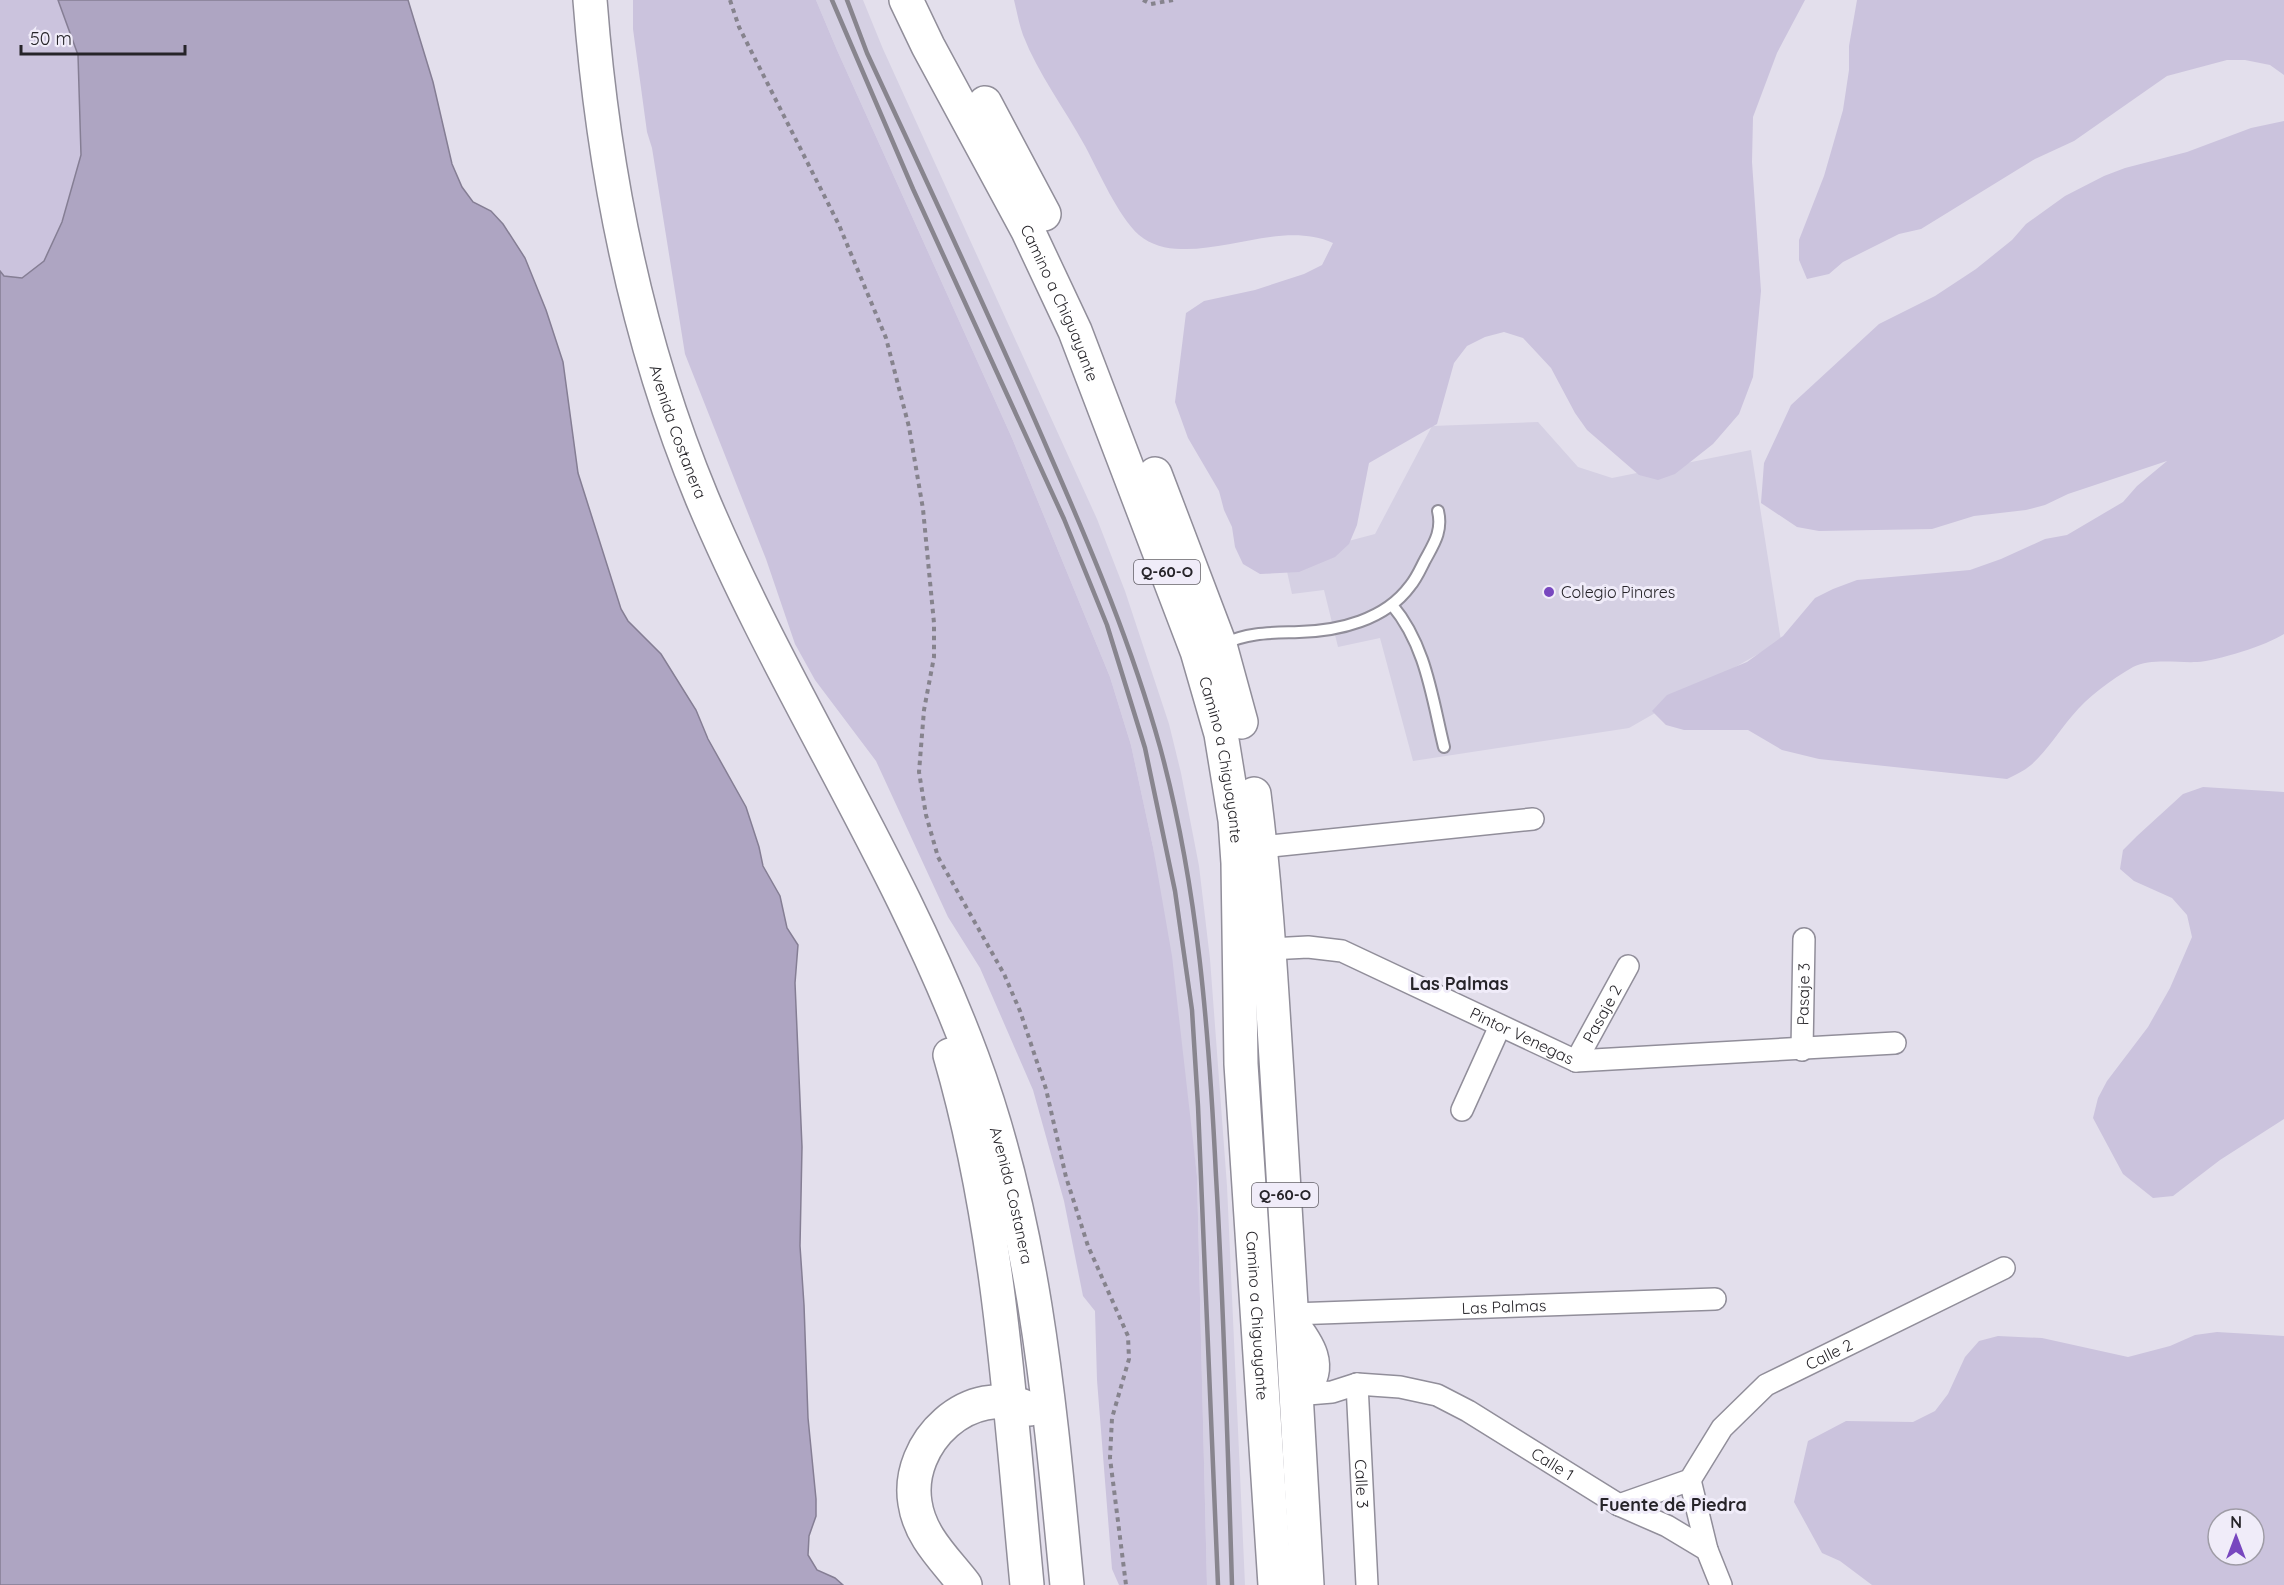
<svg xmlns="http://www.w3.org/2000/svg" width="2284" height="1585" font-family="Quicksand,sans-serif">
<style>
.built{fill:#d5d0e3}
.green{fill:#cbc3dd;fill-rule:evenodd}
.water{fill:#aea5c2;stroke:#857e94;stroke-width:1.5}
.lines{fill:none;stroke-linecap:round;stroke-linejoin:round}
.lane-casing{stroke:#918e9a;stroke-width:14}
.street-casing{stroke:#918e9a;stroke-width:24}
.primary-casing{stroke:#918e9a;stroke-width:36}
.path{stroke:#86838d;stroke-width:4;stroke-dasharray:4.5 4.5;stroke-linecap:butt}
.lane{stroke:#fff;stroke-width:10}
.street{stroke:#fff;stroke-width:21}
.primary{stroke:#fff;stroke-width:33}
.rail{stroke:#88858e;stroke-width:4.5}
.poi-dot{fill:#7847bf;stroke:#f0ecf9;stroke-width:2}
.labels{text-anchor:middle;stroke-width:6;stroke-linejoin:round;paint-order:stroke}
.shield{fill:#f0ecf9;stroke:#636067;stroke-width:1.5}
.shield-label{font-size:15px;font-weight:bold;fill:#262429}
.street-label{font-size:16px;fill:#262429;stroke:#f0ecf9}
.poi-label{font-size:16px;fill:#262429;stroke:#f0ecf9;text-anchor:start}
.neighbourhood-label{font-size:18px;font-weight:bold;fill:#262429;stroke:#f0ecf9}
</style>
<rect width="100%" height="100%" fill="#e3dfec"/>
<path class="built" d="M816,0H863L883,49L1097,519L1125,591L1169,724L1181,773L1199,866L1210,959L1227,1186L1245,1585H1207L1197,1176L1153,847L1131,745L1110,677L1012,438L837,50Z
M1538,422L1578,467L1612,478L1751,450L1781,641L1629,728L1413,761L1380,638L1338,647L1324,590L1292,594L1284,558L1375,534L1432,426Z"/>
<path class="green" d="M0,0H58L78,55L81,155L62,222L44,261L22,278L4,276L0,271Z
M633,0H816L837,50L1012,438L1110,677L1131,745L1153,847L1172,956L1197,1176L1207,1585H1119L1112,1569L1097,1380L1095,1311L1083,1296L1064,1201L1033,1090L980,968L948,917L876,761L815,680L795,644L766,559L685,354L652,148L647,132L633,29Z
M1014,0H1805L1777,53L1753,117L1752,162L1761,291L1753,377L1739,414L1713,444L1675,474L1658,480L1639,475L1587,430L1575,413L1551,368L1523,338L1504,332L1485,337L1467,346L1454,363L1437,424L1369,463L1357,525L1349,544L1335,557L1299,572L1260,574L1243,564L1235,547L1232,527L1224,510L1219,491L1188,438L1175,402L1186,313L1204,301L1255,290L1304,274L1322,265L1333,243C1286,222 1231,251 1181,249C1166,249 1151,245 1139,235C1118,216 1099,172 1085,146C1065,109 1038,74 1023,35C1019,24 1017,12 1014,0Z
M1857,0H2284V75L2270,65L2245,60H2227L2167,76L2074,141L2035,159L1921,229L1899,234L1843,262L1829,274L1807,279L1799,260V240L1824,176L1843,110L1849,70V46Z
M2284,121V634C2267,645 2217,661 2197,662C2177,663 2151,658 2133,667C2111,680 2088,696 2072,716C2058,732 2047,751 2031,765C2024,771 2015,775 2007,779L1819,759L1782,750L1748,730H1684L1666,725L1652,711L1667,695L1747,662L1783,636L1815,598L1833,589L1857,580L1970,570L2001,559L2045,539L2067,535L2123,502L2137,486L2167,461L2068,494L2045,505L2026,510L1974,516L1932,529L1819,531L1797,527L1761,503L1764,463L1791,405L1879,324L1935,296L1976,269L2012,240L2026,224L2065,196L2104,176L2125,168L2187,152L2251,128Z
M2203,787L2284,792V1119L2220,1160L2173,1196L2153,1198L2123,1174L2093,1118L2098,1098L2107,1081L2148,1027L2170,988L2192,937L2187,915L2172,898L2134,881L2120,869L2123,850L2137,836L2183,794Z
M2217,1332L2284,1336V1585H1872L1840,1561L1822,1553L1794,1502L1808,1441L1846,1421L1913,1422L1935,1411L1948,1394L1965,1357L1979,1341L1998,1336L2042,1338L2128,1357L2170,1346L2195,1335ZM2218,1519H2254V1555H2218Z"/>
<path class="water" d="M58,0H408L433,82L452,164L462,187L473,202L491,211L503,224L525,258L546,310L563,362L578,473L621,609L628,621L661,654L696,710L708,739L746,807L759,847L763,866L780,896L787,928L798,945L795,983L802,1147L800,1246L804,1305L808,1418L816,1499V1516L809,1536L808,1555L817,1570L835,1578L843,1585H0V271L4,276L22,278L44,261L62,222L81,155L78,55Z"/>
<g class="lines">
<defs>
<path id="lane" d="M1392,605C1426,645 1432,698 1444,747
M1223,644C1249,632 1271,633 1299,632C1339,631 1385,620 1410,586C1416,579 1420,570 1424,562C1433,545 1443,532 1438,511"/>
<g id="street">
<path d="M1261,847L1533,819"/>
<path id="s1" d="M1269,949L1308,947L1342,951L1576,1061L1895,1043"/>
<path id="s2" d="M1802,1050L1804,939"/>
<path id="s3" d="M1576,1061L1628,966"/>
<path d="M1462,1110L1500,1026"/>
<path id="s4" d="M1292,1314L1715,1299"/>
<path d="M1294,1317C1313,1341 1331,1366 1307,1394"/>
<path id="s5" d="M1357,1384L1367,1585"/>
<path id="s6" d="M1296,1395L1332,1392L1357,1384L1400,1387L1437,1395L1468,1411L1619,1505L1667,1526L1707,1550L1721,1585"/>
<path d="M1690,1480L1707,1550"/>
<path id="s7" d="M1619,1505L1690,1480L1722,1428L1766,1385L2004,1268"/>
</g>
<g id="primary">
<path id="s8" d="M590,0C603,171 636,339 702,498C782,689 900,863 972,1057C1035,1226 1050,1407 1067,1585"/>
<path id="s9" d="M906,0L928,46L1028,231L1075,331L1197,651L1221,734L1235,820L1238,863L1241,1064L1275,1585"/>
<path d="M985,103L1044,214"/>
<path d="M1155,474L1220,645L1241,722"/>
<path d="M1254,794C1266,887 1271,980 1277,1074C1288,1244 1297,1415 1307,1585"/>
<path d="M950,1055C1000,1227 1010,1407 1027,1585"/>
<path d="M965,1585C945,1559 920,1537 915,1503C905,1443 970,1380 1030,1409"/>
</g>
</defs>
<use href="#lane" class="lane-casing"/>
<use href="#street" class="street-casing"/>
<use href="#primary" class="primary-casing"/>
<path class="path" d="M730,0L739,27L839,225L886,338L909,427L923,509L934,623V657L924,710L919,772L926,815L938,857L1004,974L1020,1011L1046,1089L1066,1177L1088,1246L1128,1336L1129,1359L1112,1418L1110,1458L1126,1585
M1143,0L1151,4L1173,0"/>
<use href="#lane" class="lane"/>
<use href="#street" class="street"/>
<use href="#primary" class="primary"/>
<path class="rail" d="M832,0L913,189L1064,519L1107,625L1145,748L1175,891L1192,1010L1198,1106L1218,1585
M847,0L867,53C929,187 992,320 1050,455C1092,551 1132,646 1160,747C1198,887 1209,1032 1216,1176C1224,1312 1228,1449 1232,1585"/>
</g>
<circle class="poi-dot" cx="1549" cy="592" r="6"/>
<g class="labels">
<g class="shield">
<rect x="1134" y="560" width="66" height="24" rx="4.5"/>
<rect x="1252" y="1183" width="66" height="24" rx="4.5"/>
</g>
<g class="shield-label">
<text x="1167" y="577">Q-60-O</text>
<text x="1285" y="1200">Q-60-O</text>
</g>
<g class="street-label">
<text dy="6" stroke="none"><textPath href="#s9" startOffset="340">Camino a Chiguayante</textPath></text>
<text dy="6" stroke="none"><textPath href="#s8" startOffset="442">Avenida Costanera</textPath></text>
<text dy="6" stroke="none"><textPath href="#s9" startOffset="826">Camino a Chiguayante</textPath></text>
<text dy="6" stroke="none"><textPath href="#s2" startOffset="56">Pasaje 3</textPath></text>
<text dy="6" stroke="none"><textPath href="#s3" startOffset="54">Pasaje 2</textPath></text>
<text dy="6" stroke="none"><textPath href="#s1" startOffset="272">Pintor Venegas</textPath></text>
<text dy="6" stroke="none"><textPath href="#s8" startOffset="1278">Avenida Costanera</textPath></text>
<text dy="6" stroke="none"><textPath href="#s4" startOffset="212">Las Palmas</textPath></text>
<text dy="6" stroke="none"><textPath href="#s9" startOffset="1384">Camino a Chiguayante</textPath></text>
<text dy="6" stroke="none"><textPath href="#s7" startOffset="268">Calle 2</textPath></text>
<text dy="6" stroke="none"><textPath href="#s6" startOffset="278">Calle 1</textPath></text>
<text dy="6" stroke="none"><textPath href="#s5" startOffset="100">Calle 3</textPath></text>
</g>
<g class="poi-label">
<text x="1561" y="598">Colegio Pinares</text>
</g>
<g class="neighbourhood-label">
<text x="1459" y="990">Las Palmas</text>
<text x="1673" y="1511">Fuente de Piedra</text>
</g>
</g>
<g transform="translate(2236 1537)"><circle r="28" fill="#f0ecf9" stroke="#9f9ca6" stroke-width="1.5"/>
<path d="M0-4.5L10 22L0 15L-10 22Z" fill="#7847bf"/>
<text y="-9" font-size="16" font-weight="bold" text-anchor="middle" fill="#262429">N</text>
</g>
<path d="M21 45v9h164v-9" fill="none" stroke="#262429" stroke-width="3"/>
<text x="30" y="45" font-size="18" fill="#262429" stroke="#f0ecf9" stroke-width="4.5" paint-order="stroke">50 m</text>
</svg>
